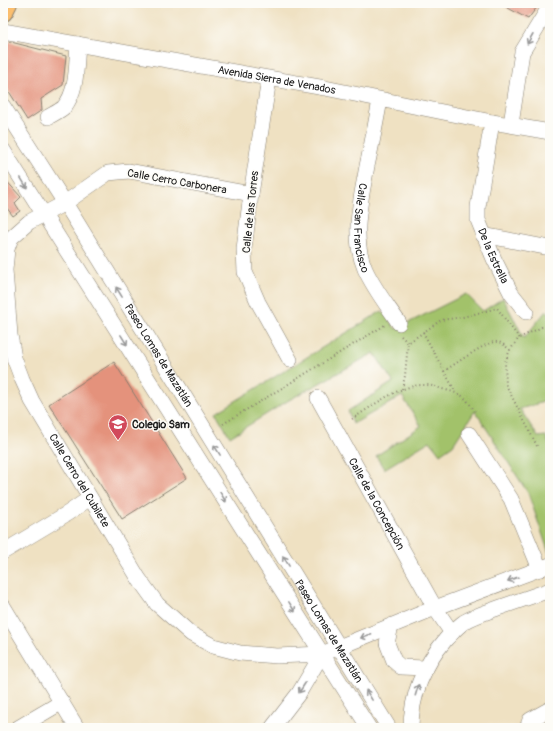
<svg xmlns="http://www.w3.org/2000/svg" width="553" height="731" font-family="Pangolin,sans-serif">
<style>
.green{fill:#a2c26b;stroke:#5f6f44}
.building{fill:#e4927c}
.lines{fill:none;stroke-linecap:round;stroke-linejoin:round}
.minor-casing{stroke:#867e6f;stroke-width:16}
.major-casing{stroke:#867e6f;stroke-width:22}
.path{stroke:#867e6f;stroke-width:2;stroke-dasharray:1 3;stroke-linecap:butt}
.minor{stroke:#fff;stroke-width:15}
.major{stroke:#fbbe6e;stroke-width:20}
.oneway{stroke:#999}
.labels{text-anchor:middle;stroke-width:3;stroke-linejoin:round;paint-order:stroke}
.street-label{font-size:11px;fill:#1c1c1c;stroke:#fdfcf7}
.poi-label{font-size:11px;font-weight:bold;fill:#1c1c1c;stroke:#fdfcf7;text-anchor:start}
</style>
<rect width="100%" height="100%" fill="#fdfcf7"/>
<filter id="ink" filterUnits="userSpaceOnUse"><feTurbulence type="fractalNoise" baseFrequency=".025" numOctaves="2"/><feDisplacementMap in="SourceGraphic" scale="8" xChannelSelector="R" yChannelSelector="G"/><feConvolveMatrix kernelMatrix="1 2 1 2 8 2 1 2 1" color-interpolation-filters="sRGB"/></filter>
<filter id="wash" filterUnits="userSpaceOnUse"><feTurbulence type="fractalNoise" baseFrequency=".012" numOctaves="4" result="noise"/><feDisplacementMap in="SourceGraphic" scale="16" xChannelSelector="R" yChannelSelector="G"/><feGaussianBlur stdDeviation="0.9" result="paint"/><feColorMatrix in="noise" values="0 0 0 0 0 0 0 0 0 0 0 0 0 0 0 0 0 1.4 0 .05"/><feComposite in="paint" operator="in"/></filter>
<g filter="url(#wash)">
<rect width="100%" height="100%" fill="#efe1c2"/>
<path class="green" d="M466,294L483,311L503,298L524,338L546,311L550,313V400L520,409L538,437L546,436L550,447V556L528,493L475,411L453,445L440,454L430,441L384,469L376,456L421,426L402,396L353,424L348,411L393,382L374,353L289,400L230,437L216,413L382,311L396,329Z"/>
<g id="blocks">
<path class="building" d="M499,3H540L528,19Z
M3,40L66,56L63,85L41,99L42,110L27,120L3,82Z
M3,177L21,197L15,203L20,211L13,216L3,203Z
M114,362L187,478L122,519L49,404Z"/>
</g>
</g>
<g filter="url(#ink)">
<use href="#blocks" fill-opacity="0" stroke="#867e6f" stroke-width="1"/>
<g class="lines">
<defs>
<g id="minor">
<path id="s1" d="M3,31L325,88L492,122L550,132"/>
<path d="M269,79L251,194L244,249L245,272L258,302L290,360"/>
<path id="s2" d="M380,100C376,122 372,144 367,166C361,200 351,236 365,269C374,289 387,305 399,323"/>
<path id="s3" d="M3,106L65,203L389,728"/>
<path d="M48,117C53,114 60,111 64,107C78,91 76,64 78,44"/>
<path id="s4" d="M492,122L478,207V220L494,259L511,293L526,312"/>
<path d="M511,124L522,52L550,6"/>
<path d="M3,150L369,728"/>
<path id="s5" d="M251,194L129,171L108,173L65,203L29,222L11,238L7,249L5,270L10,335L14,358L22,379L32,401L139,579L157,604L191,634L213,646L240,653L277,656L322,654L339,647L435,608L550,565"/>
<path d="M483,235L550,248"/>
<path id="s6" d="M318,398L435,608L452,633"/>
<path d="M469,434L511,499L540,569"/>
<path d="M3,552L68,513L90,498"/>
<path d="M3,606L77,728"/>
<path d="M391,626L387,643L394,661L401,667L425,668"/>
<path d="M18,728L62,702"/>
<path d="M272,728L299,693L322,654"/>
<path d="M411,728C411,693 424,665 446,639C452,633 457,627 464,622C474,616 487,612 498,608C515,602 533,596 550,590"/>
<path d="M527,728L530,720L550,709"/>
</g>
<path id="major" d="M3,11L7,3"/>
</defs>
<use href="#minor" class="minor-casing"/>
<use href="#major" class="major-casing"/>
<path class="path" d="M423,332L444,371C454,365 485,343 494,342C501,341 505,346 510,350
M401,336L408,343L441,320L463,317L497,308L519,338
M444,371L455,391
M402,389L405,376L408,343
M352,419C373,406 400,384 425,385C432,385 438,388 446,390C464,395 463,395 475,411
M223,424L385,325
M537,446L506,385L505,362L510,350L519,338L542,327L550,329"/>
<use href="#minor" class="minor"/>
<use href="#major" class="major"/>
</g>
<defs><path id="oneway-shaft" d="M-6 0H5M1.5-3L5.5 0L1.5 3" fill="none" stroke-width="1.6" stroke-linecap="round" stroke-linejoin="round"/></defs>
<g class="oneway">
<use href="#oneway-shaft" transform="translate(530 39) rotate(119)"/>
<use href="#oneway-shaft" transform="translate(24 183) rotate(58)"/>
<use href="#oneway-shaft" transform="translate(119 292) rotate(-122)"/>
<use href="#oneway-shaft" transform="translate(124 340) rotate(58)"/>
<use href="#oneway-shaft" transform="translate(217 450) rotate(-122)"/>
<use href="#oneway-shaft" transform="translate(223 497) rotate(58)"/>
<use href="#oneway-shaft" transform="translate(286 561) rotate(-122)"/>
<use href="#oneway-shaft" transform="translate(513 579) rotate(159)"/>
<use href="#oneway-shaft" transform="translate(292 607) rotate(58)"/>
<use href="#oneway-shaft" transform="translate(366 636) rotate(159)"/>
<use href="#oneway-shaft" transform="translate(302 688) rotate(123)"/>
<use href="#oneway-shaft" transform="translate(417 690) rotate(-73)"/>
<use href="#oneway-shaft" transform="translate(369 695) rotate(-122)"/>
</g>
</g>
<defs>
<symbol id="school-pin" viewBox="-11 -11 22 30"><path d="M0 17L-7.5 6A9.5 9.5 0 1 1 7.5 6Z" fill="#d1495b" stroke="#fdfcf7"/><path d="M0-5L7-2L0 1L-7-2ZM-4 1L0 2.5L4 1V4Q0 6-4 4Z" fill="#fff"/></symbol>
</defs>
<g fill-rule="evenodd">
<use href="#school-pin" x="107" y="413" width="22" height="30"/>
</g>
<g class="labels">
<g class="street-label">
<text dy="4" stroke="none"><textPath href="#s1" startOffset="278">Avenida Sierra de Venados</textPath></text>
<text transform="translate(177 181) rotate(10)" y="4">Calle Cerro Carbonera</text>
<text transform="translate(250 212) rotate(-84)" y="4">Calle de las Torres</text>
<text dy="4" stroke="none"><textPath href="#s2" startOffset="130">Calle San Francisco</textPath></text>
<text dy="4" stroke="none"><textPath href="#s4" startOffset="138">De la Estrella</textPath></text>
<text dy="4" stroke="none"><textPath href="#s3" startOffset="294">Paseo Lomas de Mazatlán</textPath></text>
<text dy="4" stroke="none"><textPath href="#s5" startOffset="523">Calle Cerro del Cubilete</textPath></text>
<text dy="4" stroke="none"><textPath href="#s6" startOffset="121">Calle de la Concepción</textPath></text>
<text dy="4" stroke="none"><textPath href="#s3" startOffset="618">Paseo Lomas de Mazatlán</textPath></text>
</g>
<g class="poi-label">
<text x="132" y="428">Colegio Sam</text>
</g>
</g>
<rect width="553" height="731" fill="none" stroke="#fdfcf7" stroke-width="16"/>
</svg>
